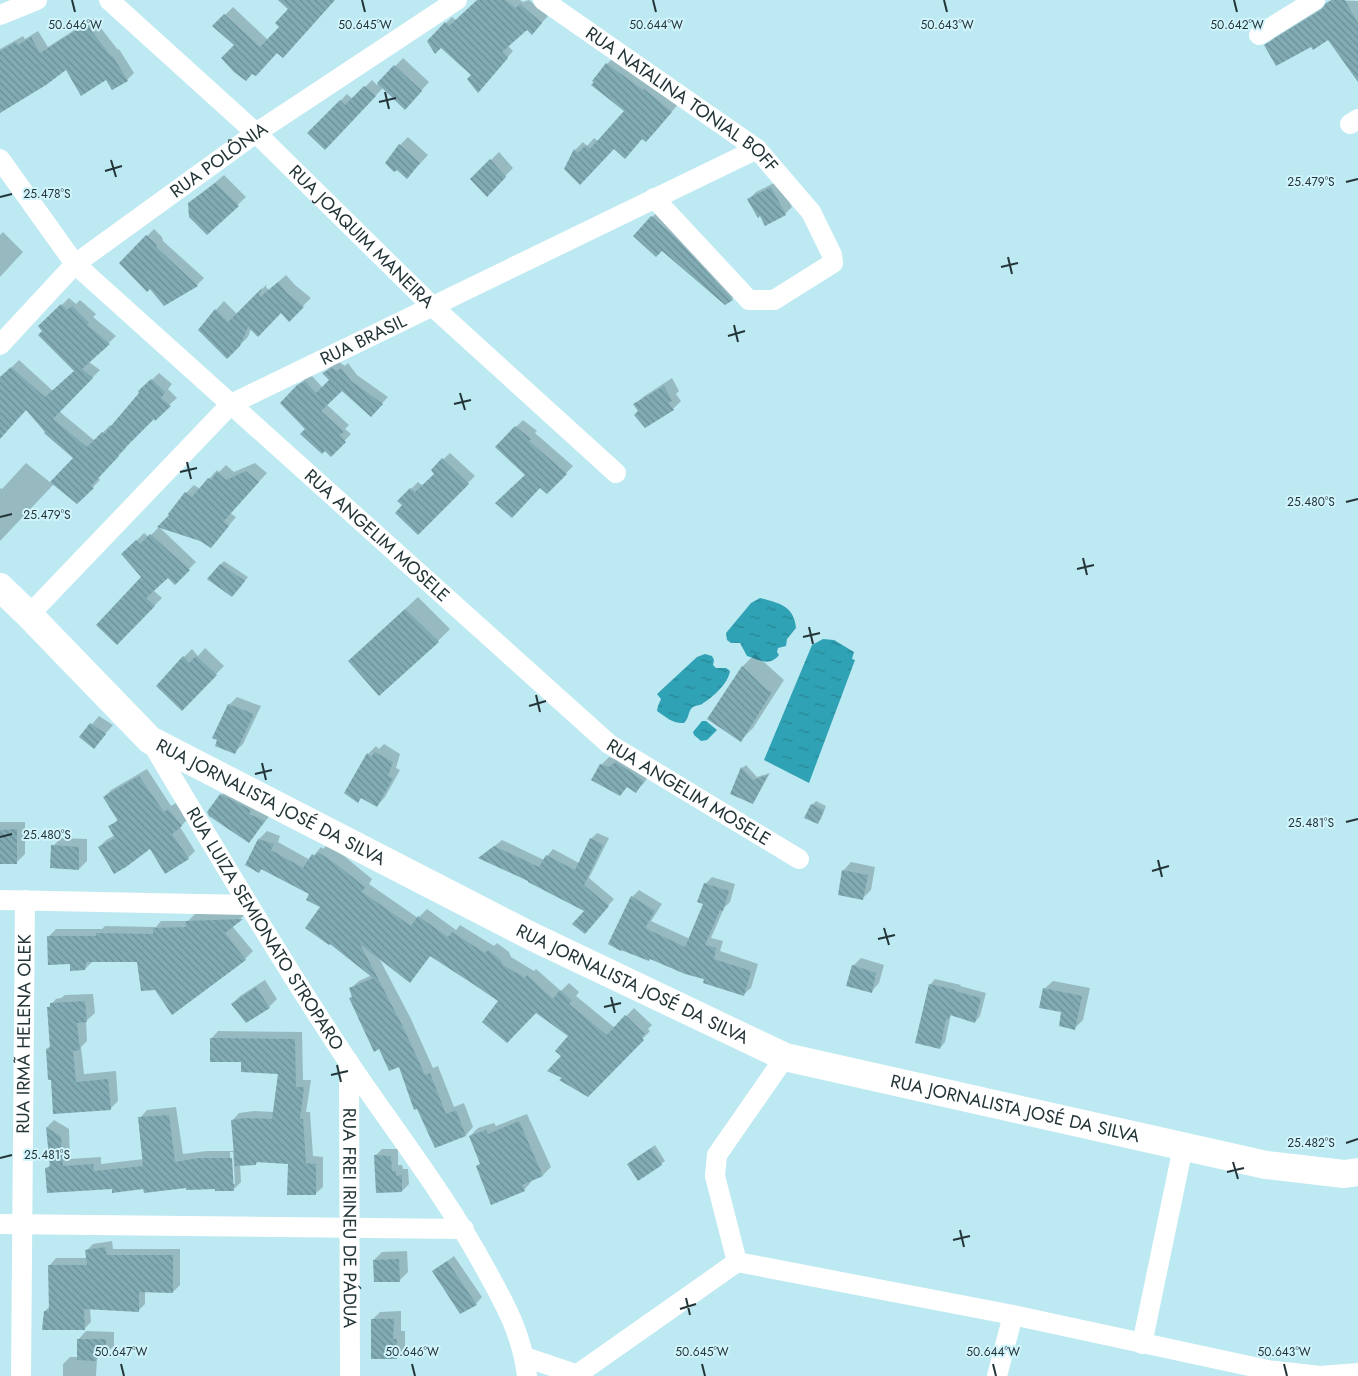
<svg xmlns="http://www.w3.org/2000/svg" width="1358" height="1376" font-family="Jost,sans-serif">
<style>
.water{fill:url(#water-ripples)}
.shadow{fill:#0003;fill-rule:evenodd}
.building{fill:url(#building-back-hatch)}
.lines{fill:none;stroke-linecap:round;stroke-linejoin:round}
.street{stroke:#fff;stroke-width:20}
.secondary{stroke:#fff;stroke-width:28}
.ticks{fill:none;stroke:#233538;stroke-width:2}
.labels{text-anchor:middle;stroke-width:4;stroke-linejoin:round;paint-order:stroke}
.street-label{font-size:18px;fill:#233538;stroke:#d1f4fc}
.ticks-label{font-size:12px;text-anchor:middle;fill:#233538;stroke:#d1f4fc;stroke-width:4;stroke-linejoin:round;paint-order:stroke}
</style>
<defs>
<pattern id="water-ripples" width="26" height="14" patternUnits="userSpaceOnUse" patternTransform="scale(1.25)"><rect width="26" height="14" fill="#30a2b5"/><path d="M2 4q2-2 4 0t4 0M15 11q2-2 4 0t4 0" fill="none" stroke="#288594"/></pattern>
<pattern id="building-back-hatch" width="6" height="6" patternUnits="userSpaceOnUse" patternTransform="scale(1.25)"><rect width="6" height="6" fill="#82acb5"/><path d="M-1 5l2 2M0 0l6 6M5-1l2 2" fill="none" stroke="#6a8d94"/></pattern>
</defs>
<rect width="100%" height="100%" fill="#bde9f2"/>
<path class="water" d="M760,598C778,603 794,605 796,628L787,639L786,646L778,648L777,652L779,655C769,667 760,660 747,656L740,643H731L727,640L726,633L751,603Z
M823,639L834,640L854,652L852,659L855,660L809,783L764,760L812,645Z
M705,654L712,656L714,660L713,665L716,668H726L730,671C728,684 713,697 702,704C698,706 694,705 691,709C688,713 689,718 684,723C673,724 666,717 657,711L658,706L661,699L657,694L697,657Z
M702,721H706L717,730L707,740L701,741L694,735L693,732Z"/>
<path class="shadow" d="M290,0H334L278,52L236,45L214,26L233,7L268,40L281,27L290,9Z
M478,0H520L523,2L529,0L548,16L538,27L527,28L508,46L513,51L484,85L441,46L428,41L452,17L457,21Z
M1331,0L1358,1V80L1328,38L1312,46H1266L1274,38L1327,5Z
M93,18L118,50L119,49L134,73L127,80L107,79L66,68L0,112V49L23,36L25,39L38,31L48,47Z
M615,56L679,103L654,133L614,147L588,176L575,150L583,142L587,146L594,138L598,141L626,111L607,64Z
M403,58L429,82L413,100L383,88L325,149L309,133L347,94L353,99L372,80L377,85Z
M408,137L428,155L415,169L400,145Z
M499,152L513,168L487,195L472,179Z
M224,175L246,197L208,233L190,204Z
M778,181L792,207L785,214L749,199L756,192Z
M658,211L738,294L732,299L662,249L634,236Z
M154,229L162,237L163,241L204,278L197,285L164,304L150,287L121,263Z
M3,232L23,252L0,277V235Z
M286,275L295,285L311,298L289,320L281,311L251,329L248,337L240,345L199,329L224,301L237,314L267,284L266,287L269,290Z
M69,298L76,304L80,300L96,314L93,317L116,336L89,362L100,370L59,411L95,441L110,425L112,427L141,393L140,391L159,373L172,384L168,389L177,398L154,418L125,446L126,448L98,477L100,480L93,487L54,484L0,541V488L2,489L26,463L51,483L75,458L27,409L0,437V379L19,360L53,391L75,371L40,326Z
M339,362L345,366L348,363L357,375L388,397L371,415L342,389L326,404L349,425L345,429L351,434L331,455L281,403L305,379L312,376L323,388L331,380L324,373L330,367Z
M672,378L679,391L676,394L681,401L673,409L639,411L635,405L643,397Z
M523,420L537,431L535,433L573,466L554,486L540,487L526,475L516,427Z
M450,453L475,476L418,533L404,505L399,501L418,482L423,486L435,474L432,470Z
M255,463L267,473L230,513L236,517L211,547L171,515L186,493L194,485L200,489L217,470L219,472L226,465L234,472Z
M159,527L196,562L175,583L168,576L153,590L162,598L117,643L143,577L123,554L144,533L149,537Z
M224,561L248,577L236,592L209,578Z
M418,597L450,629L438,641L362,649Z
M205,648L224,666L182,709L184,657L192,649L198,656Z
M755,654L784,680L753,728L741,740L709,719L743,666Z
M237,697L261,706L243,744L235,752L229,705Z
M99,716L113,725L94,747L81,737Z
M384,744L400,754L396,768L400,770L385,797L377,806L362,797L358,801L345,793L368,754L376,746L379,749Z
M609,757L618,760L651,773L644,783L636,791L628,786L619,795L601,765Z
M746,765L757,777L770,773L756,798L753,802L732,793L742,768Z
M147,769L171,806L176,803L189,818L180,827L195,851L188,858L151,847H99L106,840L115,835L110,827L118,819L104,797L111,790Z
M229,786L272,813L249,841L208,812Z
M816,801L826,806L821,819L817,822L812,805Z
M0,822H25V854L17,862H0Z
M267,831L280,836L278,842L310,860L321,847L323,849L327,845L344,856L372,879L369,884L418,918L427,909L456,930L460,925L494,946L497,943L509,952L511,957L534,971L536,969L561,991L569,983L579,992L576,996L615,1028L634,1008L652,1025L648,1029L650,1031L588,1096L564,1077L563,1056L570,1035L536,1011L500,1000L431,955L410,981L378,956L410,1017L433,1068L438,1066L454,1107L464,1103L473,1127L466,1135L436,1146L400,1066L380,1048L350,999L353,996L351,988L359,981L372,975L310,893L263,868L259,872L247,865L259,839Z
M597,833L609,838L589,878L614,899L591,925L586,910L530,880L481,857L502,840L544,860L553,849L579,863L591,839Z
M61,838L87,839V861L79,869L53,846Z
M851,862L875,867L871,890L863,898L843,871Z
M712,877L735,884L730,902L724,908L711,938L723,941L720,951L758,964L751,988L743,995L651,958L632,897L639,890L662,904L651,921L690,939L704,904L705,884Z
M248,912L232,926L253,951L245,959L173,1014L138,960L93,961L85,969L71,963L49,936L56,929H102L105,926L156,927L161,921H188L195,914Z
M861,958L884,965L879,983L871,992L853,966Z
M935,979L961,985L960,986L986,993L980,1016L975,1022L951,1014L945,1042L940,1048L930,985Z
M265,980L277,999L269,1007L247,1022L232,1004L240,996Z
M1053,981L1090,988L1083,1020L1075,1028L1044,989Z
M93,994L95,1013L86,1021L87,1041L81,1047L84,1074L116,1071L118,1101L110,1109L52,1079L47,1049L51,1045L48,1008L56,999L61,998L65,995Z
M218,1031L302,1032L303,1080H311L306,1112H310L313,1156L323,1157V1187L315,1194L289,1163L259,1161L256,1164H240L241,1182L233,1190L216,1187H187L113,1188L47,1168L51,1164L47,1127L54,1120L69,1129L70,1159L101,1157V1164L144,1159L140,1118L147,1110L176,1107L183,1154L207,1151H235L232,1121L239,1113L254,1111L274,1112L279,1072L242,1061L211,1039ZM230,1152H233L235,1184H232Z
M527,1114L551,1167L543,1175L531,1180L532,1181L524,1190L477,1167L481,1163L470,1136L478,1128L494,1123L496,1126Z
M655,1145L665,1161L661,1164H628Z
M382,1149H398V1165H402L403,1169H408L409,1184L402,1191L375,1156Z
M112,1241L113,1249H180V1285L173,1292L145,1291V1304L138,1311L90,1308L91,1322L84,1329L45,1311L50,1306V1265L56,1258H87L86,1251L93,1244Z
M407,1251L408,1272L399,1281L374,1260L382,1252Z
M454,1256L482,1297L476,1304L434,1271Z
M401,1311V1331H405V1349L396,1357L372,1320L380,1312Z
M86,1331L114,1332V1346L105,1354H102L97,1359L96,1376H63V1364L70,1357H78V1340Z"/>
<path class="building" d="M278,0H335L283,58L277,53L256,76L252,74L246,81L234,72L221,58L234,45L212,26L224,14L260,47L279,27L275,23L288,9Z
M477,0H505L516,8L520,4L542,23L532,35L527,30L502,52L508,58L478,93L467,79L471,75L441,48L435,54L427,41L445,22L449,26Z
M1332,0H1345L1358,23V82L1328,40L1313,50L1311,47L1276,66L1264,45L1321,10L1326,3Z
M86,24L111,56L112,55L128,81L112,90L106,80L81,96L66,70L46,85L0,113V51L16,42L18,45L31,37L40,53Z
M606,63L643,90L644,89L672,112L646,142L642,139L625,159L614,149L580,185L564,169L574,149L578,153L586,145L590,149L624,111L591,85L594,82L592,81Z
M394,65L422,91L405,110L377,83Z
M364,86L376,96L325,150L307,133L340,100L345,105Z
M399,144L420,163L407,179L397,170L394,172L385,163Z
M490,159L506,177L487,197L470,179Z
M215,183L239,206L207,235L189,217L188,203Z
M771,187L786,215L765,226L760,216L758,218L747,199Z
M651,216L675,237L733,300L725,305L662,251L656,257L633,236Z
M146,235L156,244L157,248L198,286L164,306L150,289L147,292L119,263Z
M278,282L287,293L304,307L289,322L281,313L258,337L248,327L240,346L227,359L198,330L215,309L228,322L262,288L259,296L260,297Z
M61,304L67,310L72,306L89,323L87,325L110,344L82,369L93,378L53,419L87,447L102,432L104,434L139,393L138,391L151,379L165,392L161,398L171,406L155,421L154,419L118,455L119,456L91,486L94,488L77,504L50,482L73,458L44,433L45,432L26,410L0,439V377L11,367L45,397L74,371L38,335L42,331L38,326Z
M332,368L337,371L341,368L351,381L383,404L371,417L342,391L321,411L344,432L339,435L346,442L331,457L325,451L322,454L300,434L305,429L280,403L297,385L305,381L316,393L329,380L322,373Z
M664,386L672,401L668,403L674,410L645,428L634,415L638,411L633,404Z
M515,426L531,439L529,441L567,474L547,494L540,488L512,518L495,503L525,475L495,447Z
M442,458L469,484L418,535L395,513L402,505L397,501L410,488L415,492L434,474L431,470Z
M246,471L259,482L223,522L229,526L211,548L200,541L157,527L169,515L168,514L185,492L192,497L208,478L211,480L217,472L226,480Z
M150,534L190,570L175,585L168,578L146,598L155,606L117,645L96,625L141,577L121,554L136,540L140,544Z
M220,564L245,581L232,597L207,579Z
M405,609L439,642L379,696L348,661Z
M183,656L189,663L196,656L217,675L182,711L156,686Z
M742,666L766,689L772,692L741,742L707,719Z
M228,704L254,714L235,754L215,746L217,740L212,738Z
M90,723L106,734L94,749L79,737Z
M375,752L393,762L388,776L393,778L377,807L361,798L358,803L344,793L367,753L371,757Z
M616,762L644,781L636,793L627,787L620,796L591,780L600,764L609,767Z
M741,767L753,780L768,775L753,804L730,794Z
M139,776L164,812L168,809L182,826L172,834L189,859L165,874L150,849L126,867L114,874L98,847L115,838L108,826L118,821L103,797Z
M220,794L251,810L249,814L265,821L249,843L209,816L207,812Z
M811,804L824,810L818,824L804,818Z
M17,829V864H0V830Z
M590,838L603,845L584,885L609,906L585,934L572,924L584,911L528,882V881L478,858L494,846L539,867L546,855L575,870Z
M258,839L274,844L271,850L303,868L312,854L315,856L318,852L336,864L365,887L362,892L411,926L418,916L448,937L452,932L485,953L488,950L501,960L503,965L525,978L527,975L553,999L560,990L572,1001L569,1004L607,1035L625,1015L645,1034L641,1037L644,1040L588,1097L559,1080L562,1078L547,1071L561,1056L555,1051L568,1036L536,1013L507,1043L482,1022L498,1001L473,984L430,956L410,983L360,944L402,1025L425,1075L430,1073L446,1114L456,1110L466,1136L435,1148L417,1109L414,1110L399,1067L389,1071L379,1049L374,1052L349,998L352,997L349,988L373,978L330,944L329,945L305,928L320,907L306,900L309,894L261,869L259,873L245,865Z
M51,845L79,847V870L50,868Z
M842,870L868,875L863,900L838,895Z
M704,883L729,891L723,911L720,910L705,945L716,948L714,959L751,971L744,996L703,983L704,979L685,974L650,959L649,961L621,950V951L608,944L631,896L655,911L645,928L685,947L703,904L697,902Z
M243,919L225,933L246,960L172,1015L155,990L141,991L137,962H86L85,970L70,971V964L48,965L47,936H96V933L153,934V928L186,927V921Z
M852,965L876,973L872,993L846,986Z
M929,984L956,990L955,991L981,998L975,1023L950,1015L949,1019H946L940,1049L915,1043Z
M256,987L270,1008L246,1023L231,1004Z
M1043,988L1082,996L1075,1030L1059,1026L1061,1012L1039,1008Z
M85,1001L87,1022L77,1023L80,1050L73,1051L76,1082L108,1079L111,1110L53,1114L51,1080H48L46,1049L50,1048L47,1007H50V1003Z
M210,1038L295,1039L296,1087H304L300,1119H303L306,1163L316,1164V1195H287L288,1164L256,1162V1165L235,1166L231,1120L246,1118L272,1119L278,1074L241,1072V1062H210Z
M169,1115L175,1162L199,1158H232L234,1191H215V1189L186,1190V1188L144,1193L143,1189L112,1193V1189L47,1193L45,1168L50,1167L46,1127L61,1137L63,1166L93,1164L94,1171L143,1166L138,1117Z
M519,1121L543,1176L522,1185L525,1191L491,1205L476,1166L480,1164L469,1136L486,1130L488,1134Z
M651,1148L662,1165L638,1181L627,1164Z
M374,1155L391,1156L392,1171H396V1176L402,1175V1192L376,1193Z
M105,1247L107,1255H173V1293L139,1292V1312L84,1309L85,1330H42L44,1311H49L48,1265H87L85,1250Z
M399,1259L400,1282H374L373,1260Z
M447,1261L477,1305L460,1314L432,1271Z
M371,1319H394L393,1339H397V1359H371Z
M77,1339H106V1355H97L96,1361L77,1360Z"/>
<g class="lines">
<g class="street">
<path id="s1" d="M109,0L256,133L431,305L616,473"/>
<path id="s2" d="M543,0L757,149L811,212L832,255L833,263L774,300H749L654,198"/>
<path d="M0,15L37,0"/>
<path d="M1259,35L1315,0"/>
<path d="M1350,124L1358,119"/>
<path id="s3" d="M0,159L75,264L609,744L799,859"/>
<path id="s4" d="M0,345L75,264L256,133L457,0"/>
<path id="s5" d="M29,615L231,404L757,149"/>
<path id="s6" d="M150,740C215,849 279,958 349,1063C395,1131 446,1196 485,1268C505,1304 522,1334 527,1376"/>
<path d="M0,900L249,905"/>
<path id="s7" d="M349,1062L350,1376"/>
<path d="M0,1224L464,1229"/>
<path d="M737,1262L715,1176L717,1155L785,1057"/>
<path d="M1142,1344L1183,1147"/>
<path d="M525,1357L581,1376"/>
<path d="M578,1374L737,1262L1013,1315L1268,1370L1320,1376L1358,1373"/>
<path id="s8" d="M21,1376L25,900"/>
<path d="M997,1376L1013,1315"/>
</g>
<path class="secondary" id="s9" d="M0,587L29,615L150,740L533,937L785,1057L1266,1165L1344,1174L1358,1172"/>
</g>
<path class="ticks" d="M72,0L75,12M362,0L365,12M653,0L656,12M944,0L947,12M1234,0L1237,12M385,92L389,109M379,102L396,98M111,160L116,177M105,171L122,166M1346,182L1358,179M0,197L12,194M1008,257L1012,274M1001,267L1018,263M734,325L738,342M728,336L745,331M460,393L465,410M454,404L471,400M187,462L191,479M180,472L197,468M1346,502L1358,499M0,517L12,514M1083,558L1087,575M1077,569L1094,565M809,627L813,644M803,637L820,633M536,695L540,712M529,706L546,701M262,763L266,780M255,774L272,770M1346,822L1358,819M0,837L12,834M1158,860L1162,877M1152,871L1169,866M884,928L889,945M878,939L895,935M611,997L615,1013M604,1007L621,1003M337,1065L341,1082M331,1075L348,1071M1346,1143L1358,1139M0,1158L12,1155M1233,1162L1238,1179M1227,1172L1244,1168M960,1230L964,1247M953,1240L970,1236M686,1298L690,1315M680,1309L696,1304M121,1364L124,1376M412,1364L415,1376M702,1364L705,1376M993,1364L996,1376M1284,1364L1287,1376"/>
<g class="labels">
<g class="street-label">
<text dy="6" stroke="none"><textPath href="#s2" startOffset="171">RUA NATALINA TONIAL BOFF</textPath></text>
<text dy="6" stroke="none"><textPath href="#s4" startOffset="288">RUA POLÔNIA</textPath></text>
<text dy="6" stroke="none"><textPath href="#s1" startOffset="346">RUA JOAQUIM MANEIRA</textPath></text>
<text dy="6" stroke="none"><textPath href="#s5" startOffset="439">RUA BRASIL</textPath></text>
<text dy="6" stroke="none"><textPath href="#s3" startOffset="535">RUA ANGELIM MOSELE</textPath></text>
<text dy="6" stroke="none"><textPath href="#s3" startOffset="940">RUA ANGELIM MOSELE</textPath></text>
<text dy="6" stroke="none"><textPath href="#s9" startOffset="350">RUA JORNALISTA JOSÉ DA SILVA</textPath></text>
<text dy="6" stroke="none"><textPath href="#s6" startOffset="221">RUA LUIZA SEMIONATO STROPARO</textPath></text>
<text dy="6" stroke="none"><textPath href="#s9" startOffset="755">RUA JORNALISTA JOSÉ DA SILVA</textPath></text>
<text dy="6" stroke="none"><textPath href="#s8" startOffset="342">RUA IRMÃ HELENA OLEK</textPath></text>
<text dy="6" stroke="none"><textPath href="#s9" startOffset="1160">RUA JORNALISTA JOSÉ DA SILVA</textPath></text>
<text dy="6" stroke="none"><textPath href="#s7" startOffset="156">RUA FREI IRINEU DE PÁDUA</textPath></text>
</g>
</g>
<g class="ticks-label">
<text x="75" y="29">50.646°W</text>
<text x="365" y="29">50.645°W</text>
<text x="656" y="29">50.644°W</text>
<text x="947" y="29">50.643°W</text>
<text x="1237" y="29">50.642°W</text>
<text x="1311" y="186">25.479°S</text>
<text x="47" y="198">25.478°S</text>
<text x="1311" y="506">25.480°S</text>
<text x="47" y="519">25.479°S</text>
<text x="1311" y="827">25.481°S</text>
<text x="47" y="839">25.480°S</text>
<text x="1311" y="1147">25.482°S</text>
<text x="47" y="1159">25.481°S</text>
<text x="121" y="1356">50.647°W</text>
<text x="412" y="1356">50.646°W</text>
<text x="702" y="1356">50.645°W</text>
<text x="993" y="1356">50.644°W</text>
<text x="1284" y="1356">50.643°W</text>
</g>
</svg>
